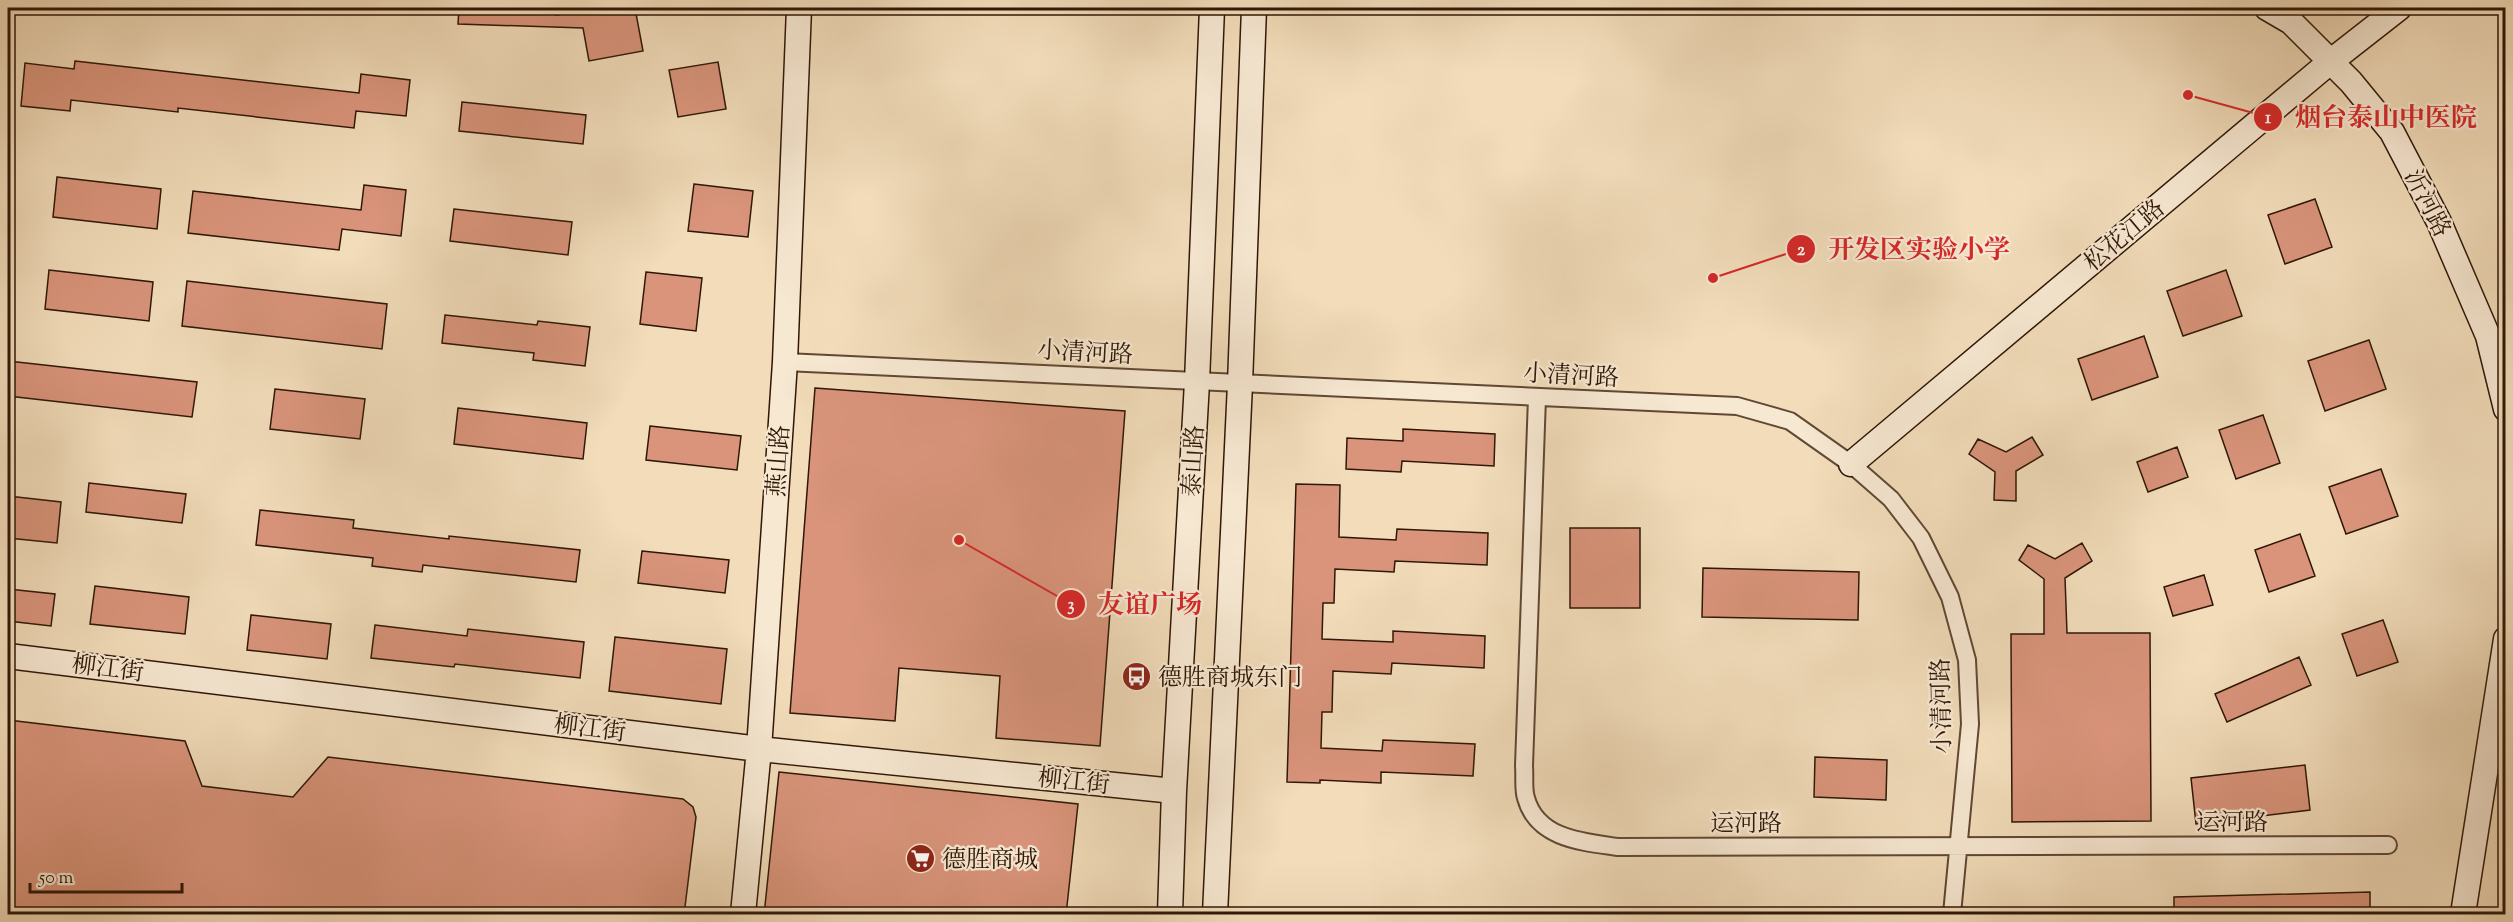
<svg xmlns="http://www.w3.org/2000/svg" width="2513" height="922" font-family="'Sorts Mill Goudy','Noto Serif SC',serif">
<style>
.building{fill:#d9947b;stroke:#2f1706;stroke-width:1.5}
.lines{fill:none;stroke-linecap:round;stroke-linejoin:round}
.street-casing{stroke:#604833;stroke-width:20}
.secondary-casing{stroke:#2f1706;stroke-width:27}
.street{stroke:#f7e8d2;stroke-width:16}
.secondary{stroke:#f7e8d2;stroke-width:24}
.labels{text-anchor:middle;stroke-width:4.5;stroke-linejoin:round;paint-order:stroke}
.street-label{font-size:24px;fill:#2f1706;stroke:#f7e8d2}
.poi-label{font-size:24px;fill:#2f1706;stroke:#f7e8d2;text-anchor:start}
.leader{fill:none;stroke:#d62828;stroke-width:2}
.callout-dot{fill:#d62828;stroke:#f7e8d2;stroke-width:2}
.mark-label{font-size:18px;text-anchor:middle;font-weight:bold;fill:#fff}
.callout-label{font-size:26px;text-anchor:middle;font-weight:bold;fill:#d62828;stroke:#f7e8d2;stroke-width:4.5;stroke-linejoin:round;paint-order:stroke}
</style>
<rect width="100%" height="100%" fill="#f2dcba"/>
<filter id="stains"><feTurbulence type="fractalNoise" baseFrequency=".00333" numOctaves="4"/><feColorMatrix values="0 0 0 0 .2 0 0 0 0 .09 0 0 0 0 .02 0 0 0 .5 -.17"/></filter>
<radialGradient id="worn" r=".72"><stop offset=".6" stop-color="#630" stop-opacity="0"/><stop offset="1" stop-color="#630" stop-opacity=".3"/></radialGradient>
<path class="building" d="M459,8H556V15L601,8H635L643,51L589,61L583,28L458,24Z
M75,61L359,93L361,74L410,80L406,116L356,111L354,128L178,108V112L71,100L70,111L21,106L25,63L74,69Z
M718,62L726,109L678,117L669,70Z
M462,102L586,115L583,144L459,131Z
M57,177L161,189L157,229L53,217Z
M694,184L753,191L748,237L688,231Z
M364,185L406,190L401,236L342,229L339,250L188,233L193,191L361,210Z
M2315,199L2332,247L2285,264L2268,215Z
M454,209L572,222L568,255L450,241Z
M49,270L153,282L149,321L45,309Z
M2226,270L2242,316L2183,336L2167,291Z
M646,272L702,278L696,331L640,324Z
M187,281L387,304L382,349L182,326Z
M445,315L537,325L538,321L590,327L585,366L533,360L534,353L442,343Z
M2144,336L2158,377L2092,400L2078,359Z
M2369,340L2386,389L2325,411L2308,361Z
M8,361L197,382L192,417L8,396Z
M815,388L1125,411L1100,746L996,738L1000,676L899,668L895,721L790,713Z
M275,389L365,399L360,439L270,429Z
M458,408L587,423L583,459L454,444Z
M2263,415L2280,463L2236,479L2219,430Z
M650,426L741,436L737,470L646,460Z
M1403,429L1495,434L1494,466L1402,461L1401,472L1346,469L1347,438L1403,441Z
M2032,437L2043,455L2016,471V501L1994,500L1995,472L1969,454L1978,439L2006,452Z
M2177,447L2188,477L2148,492L2137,462Z
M2381,469L2398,516L2346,534L2329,487Z
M89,483L186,494L182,523L86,512Z
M1296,484L1340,485L1339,537L1396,540L1397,529L1488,533L1487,565L1395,561L1394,572L1335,569L1334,603H1323L1322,639L1393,642V631L1485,636L1484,668L1392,663L1391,674L1333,671L1332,712H1322L1321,748L1382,751L1383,740L1475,744L1473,776L1381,772V783L1320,780V783L1287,782Z
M8,496L61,502L57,543L8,538Z
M260,510L354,520L353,528L449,539V536L580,550L576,582L423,565L422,572L372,566L373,558L256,545Z
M1570,528H1640V608H1570Z
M2300,534L2315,576L2269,592L2255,550Z
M2082,543L2092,561L2065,578L2067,633H2150L2151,821L2012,822L2011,634H2044V579L2019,560L2028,545L2055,559Z
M642,551L729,560L725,593L638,583Z
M1703,568L1859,572L1858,620L1702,617Z
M2204,575L2213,605L2173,616L2164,587Z
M95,586L189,597L185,634L90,624Z
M8,589L55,594L51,626L8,621Z
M251,615L331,624L327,659L247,650Z
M2383,620L2398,662L2357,676L2342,634Z
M375,625L467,636L468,629L584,642L580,678L455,664L454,667L371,658Z
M615,637L727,649L721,704L609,691Z
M2299,657L2311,685L2227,722L2215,694Z
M8,720L185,741L202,786L293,797L328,757L683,799L693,807L696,817L684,915H8Z
M1815,757L1887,760L1886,800L1814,797Z
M2305,765L2310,810L2196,824L2191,778Z
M779,772L1078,804L1066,915H764Z
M2370,892V915H2174V897Z"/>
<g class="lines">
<defs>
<path id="street" d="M785,362L1737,406L1790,421L1851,464L1891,499L1921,538L1950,597L1967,660L1970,724L1952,914
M1537,397L1524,766C1525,776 1523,789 1526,798C1537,839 1583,842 1618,847L2388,845"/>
<path id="secondary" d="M2267,8L2291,22L2351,82L2392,132L2439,222L2488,336L2506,409
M1851,464L2330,62L2399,8
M8,656L759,749L1174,791
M743,914L759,749L785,362L799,8
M1170,914L1174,791L1197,382L1212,8
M1215,914L1240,384L1254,8
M2463,914L2506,639"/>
</defs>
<use href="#street" class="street-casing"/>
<use href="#secondary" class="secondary-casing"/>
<use href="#street" class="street"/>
<use href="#secondary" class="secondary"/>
</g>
<defs>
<symbol id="bus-disc" viewBox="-11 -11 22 22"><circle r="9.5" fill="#8f2418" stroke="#f7e8d2"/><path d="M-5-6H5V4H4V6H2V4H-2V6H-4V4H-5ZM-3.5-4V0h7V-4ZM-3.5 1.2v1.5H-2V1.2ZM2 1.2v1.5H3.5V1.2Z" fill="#fff"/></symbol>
<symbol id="supermarket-disc" viewBox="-11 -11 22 22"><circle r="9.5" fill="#8f2418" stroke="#f7e8d2"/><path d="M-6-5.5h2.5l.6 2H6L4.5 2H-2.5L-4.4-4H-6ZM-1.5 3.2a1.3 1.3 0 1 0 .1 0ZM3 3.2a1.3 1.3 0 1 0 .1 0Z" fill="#fff"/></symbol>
</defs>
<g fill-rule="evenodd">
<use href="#bus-disc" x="1120" y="660" width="33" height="33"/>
<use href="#supermarket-disc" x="904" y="842" width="33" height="33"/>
</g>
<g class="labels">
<g class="street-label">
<text transform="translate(2428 203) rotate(63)" y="8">沂河路</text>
<text transform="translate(2124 235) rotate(-40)" y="8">松花江路</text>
<text transform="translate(1085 352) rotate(3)" y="8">小清河路</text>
<text transform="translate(1571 375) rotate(3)" y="8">小清河路</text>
<text transform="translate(778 461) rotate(-86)" y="8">燕山路</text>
<text transform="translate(1193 461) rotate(-87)" y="8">泰山路</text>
<text transform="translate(108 668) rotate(7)" y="8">柳江街</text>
<text transform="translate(1941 706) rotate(-91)" y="8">小清河路</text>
<text transform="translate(590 728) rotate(7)" y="8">柳江街</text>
<text transform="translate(1074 781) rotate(6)" y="8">柳江街</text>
<text x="2232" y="830">运河路</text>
<text x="1746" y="831">运河路</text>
</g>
<g class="poi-label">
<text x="1158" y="685">德胜商城东门</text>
<text x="942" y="867">德胜商城</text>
</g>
</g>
<path class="leader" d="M2188 95L2268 117M1713 278L1801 249M959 540L1071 604"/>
<g class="callout-dot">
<circle cx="2188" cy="95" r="6"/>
<circle cx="1713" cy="278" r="6"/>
<circle cx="959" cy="540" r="6"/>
<circle cx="2268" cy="117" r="15"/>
<circle cx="1801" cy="249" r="15"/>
<circle cx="1071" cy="604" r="15"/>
</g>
<g class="mark-label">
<text x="2268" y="123">1</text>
<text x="1801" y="255">2</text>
<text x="1071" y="610">3</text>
</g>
<g class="callout-label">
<text x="2386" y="126">烟台泰山中医院</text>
<text x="1919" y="258">开发区实验小学</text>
<text x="1150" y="613">友谊广场</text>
</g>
<rect width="2513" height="922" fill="none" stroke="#f2dcba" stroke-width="30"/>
<rect x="9" y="9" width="2495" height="904" fill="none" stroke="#2f1706" stroke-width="3"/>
<rect x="15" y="15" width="2483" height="892" fill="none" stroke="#2f1706" stroke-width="1.5"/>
<path d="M30 883v9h152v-9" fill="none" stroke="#2f1706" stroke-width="3"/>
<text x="39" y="883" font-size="18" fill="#2f1706" stroke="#f7e8d2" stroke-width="4.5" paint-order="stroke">50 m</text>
<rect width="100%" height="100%" filter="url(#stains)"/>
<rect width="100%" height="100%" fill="url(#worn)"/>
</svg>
